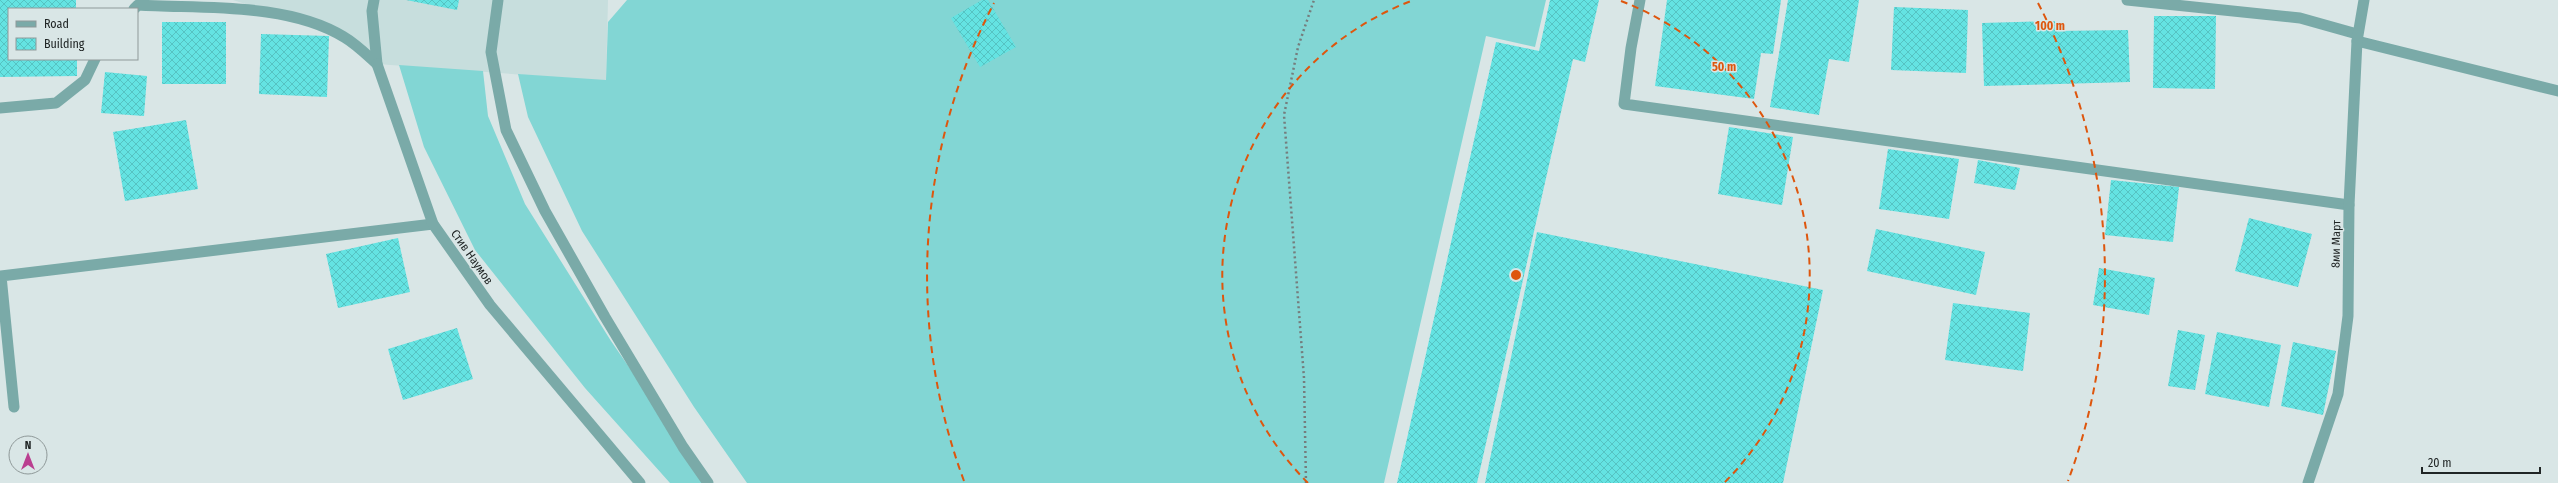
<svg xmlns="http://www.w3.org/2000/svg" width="2558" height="483" font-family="'Fira Sans Condensed',sans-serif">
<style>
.built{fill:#c7dedd}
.grass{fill:#82d6d4}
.building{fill:url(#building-cross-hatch)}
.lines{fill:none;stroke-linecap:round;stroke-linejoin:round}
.path{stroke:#757d7d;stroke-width:2.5;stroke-dasharray:2 3;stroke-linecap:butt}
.service{stroke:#7aaaa8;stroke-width:11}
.minor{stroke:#7aaaa8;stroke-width:11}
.ring{fill:none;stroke:#de560d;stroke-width:2;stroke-dasharray:7 5}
.labels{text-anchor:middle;stroke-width:3;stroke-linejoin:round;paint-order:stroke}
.street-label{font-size:12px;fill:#202525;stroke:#d9e6e6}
.centre{fill:#de560d;stroke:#d9e6e6;stroke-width:2}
.ring-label{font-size:12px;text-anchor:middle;font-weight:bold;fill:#de560d;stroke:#d9e6e6;stroke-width:3;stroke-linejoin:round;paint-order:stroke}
</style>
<defs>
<pattern id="building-cross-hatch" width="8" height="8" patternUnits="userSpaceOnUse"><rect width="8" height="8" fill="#64e3e2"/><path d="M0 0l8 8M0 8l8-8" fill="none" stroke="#56c3c2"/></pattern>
</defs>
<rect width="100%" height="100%" fill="#d9e6e6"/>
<path class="built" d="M233,0H608L606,81L377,64L345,37Z"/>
<path class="grass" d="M627,0H1546L1535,47L1486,36L1384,483H747L694,407L582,231L528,117L518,74L606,80L608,22Z
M399,65L483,71L488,116L525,204L611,341L709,483H670L585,388L475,250L424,147Z"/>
<path class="building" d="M0,0H76V9H9V59H77V76L0,77Z
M406,0H459L457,10Z
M982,0H988L1016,47L980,67L951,18Z
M1550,0H1599L1585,62L1573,59L1477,483H1397L1496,42L1539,51Z
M1667,0H1781L1773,54L1761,53L1754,99L1655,86Z
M1788,0H1859L1849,62L1829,59L1819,115L1770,107Z
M1894,7L1968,10L1966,73L1891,70Z
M2154,16H2216L2215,89L2153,88Z
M2055,21V31L2128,30L2130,82L1984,86L1982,23Z
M162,22H226V84H162Z
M261,34L329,36L327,97L259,94Z
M105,72L147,76L144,116L101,113Z
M186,120L198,189L125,201L113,132Z
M1729,127L1793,137L1782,205L1718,194Z
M1888,149L1959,159L1949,219L1879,209Z
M1978,160L2020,168L2015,190L1974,183Z
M2111,180L2179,187L2173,242L2105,235Z
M2249,218L2312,234L2298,287L2235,271Z
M1876,229L1985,252L1976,295L1867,271Z
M1537,232L1823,290L1783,483H1485Z
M398,238L410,292L338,308L326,254Z
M2099,268L2155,278L2149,315L2093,305Z
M1953,303L2030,313L2023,371L1945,360Z
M457,328L473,379L403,400L388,349Z
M2178,330L2205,335L2195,390L2168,386Z
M2217,332L2281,345L2269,407L2205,394Z
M2293,342L2336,351L2323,415L2281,406Z"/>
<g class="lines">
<path class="path" d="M1306,483L1304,378L1284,115L1298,47L1314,0"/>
<path class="service" d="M374,0L372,11L377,64
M498,0L491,52L506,130L545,211L605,317L683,447L708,483
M1640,0L1631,48L1624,104L2349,205
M2127,0L2300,18L2357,34
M134,9L138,5C202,9 287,2 344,37C356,44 367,55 377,64
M2357,41L2558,91
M0,108L56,103L85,80L95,59
M14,407L1,276L433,224"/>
<path class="minor" d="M377,64L433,224L490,305L640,483
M2308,483L2338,394L2348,316L2349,205L2357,41L2364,0"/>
</g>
<g class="ring">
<path d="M1308 483A294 294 0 0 1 1411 1M1621 1A294 294 0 0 1 1724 483"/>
<path d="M964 481A589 589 0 0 1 994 3M2038 3A589 589 0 0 1 2068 481"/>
</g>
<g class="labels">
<g class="street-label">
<text transform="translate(2336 244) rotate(-89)" y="4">8ми Март</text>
<text transform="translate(472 257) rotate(55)" y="4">Стив Наумов</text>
</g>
</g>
<circle cx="1516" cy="275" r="6" class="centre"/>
<g class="ring-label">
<text x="2050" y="30">100 m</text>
<text x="1724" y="71">50 m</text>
</g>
<rect x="8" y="8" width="130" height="52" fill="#d9e6e6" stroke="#8f9999"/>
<rect x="16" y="21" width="20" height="6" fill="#7aaaa8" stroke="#8f9999"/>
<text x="44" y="28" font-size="12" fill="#202525">Road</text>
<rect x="16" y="38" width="20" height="12" fill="url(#building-cross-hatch)" stroke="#8f9999"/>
<text x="44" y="48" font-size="12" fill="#202525">Building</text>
<g transform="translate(28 455)"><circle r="19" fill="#d9e6e6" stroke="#8f9999"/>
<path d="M0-3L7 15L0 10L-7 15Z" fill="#ba3f90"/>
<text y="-6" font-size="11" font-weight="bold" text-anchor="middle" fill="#202525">N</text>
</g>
<path d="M2422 467v6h118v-6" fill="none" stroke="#202525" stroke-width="2"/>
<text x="2428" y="467" font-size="12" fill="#202525" stroke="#d9e6e6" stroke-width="3" paint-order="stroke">20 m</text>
</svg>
